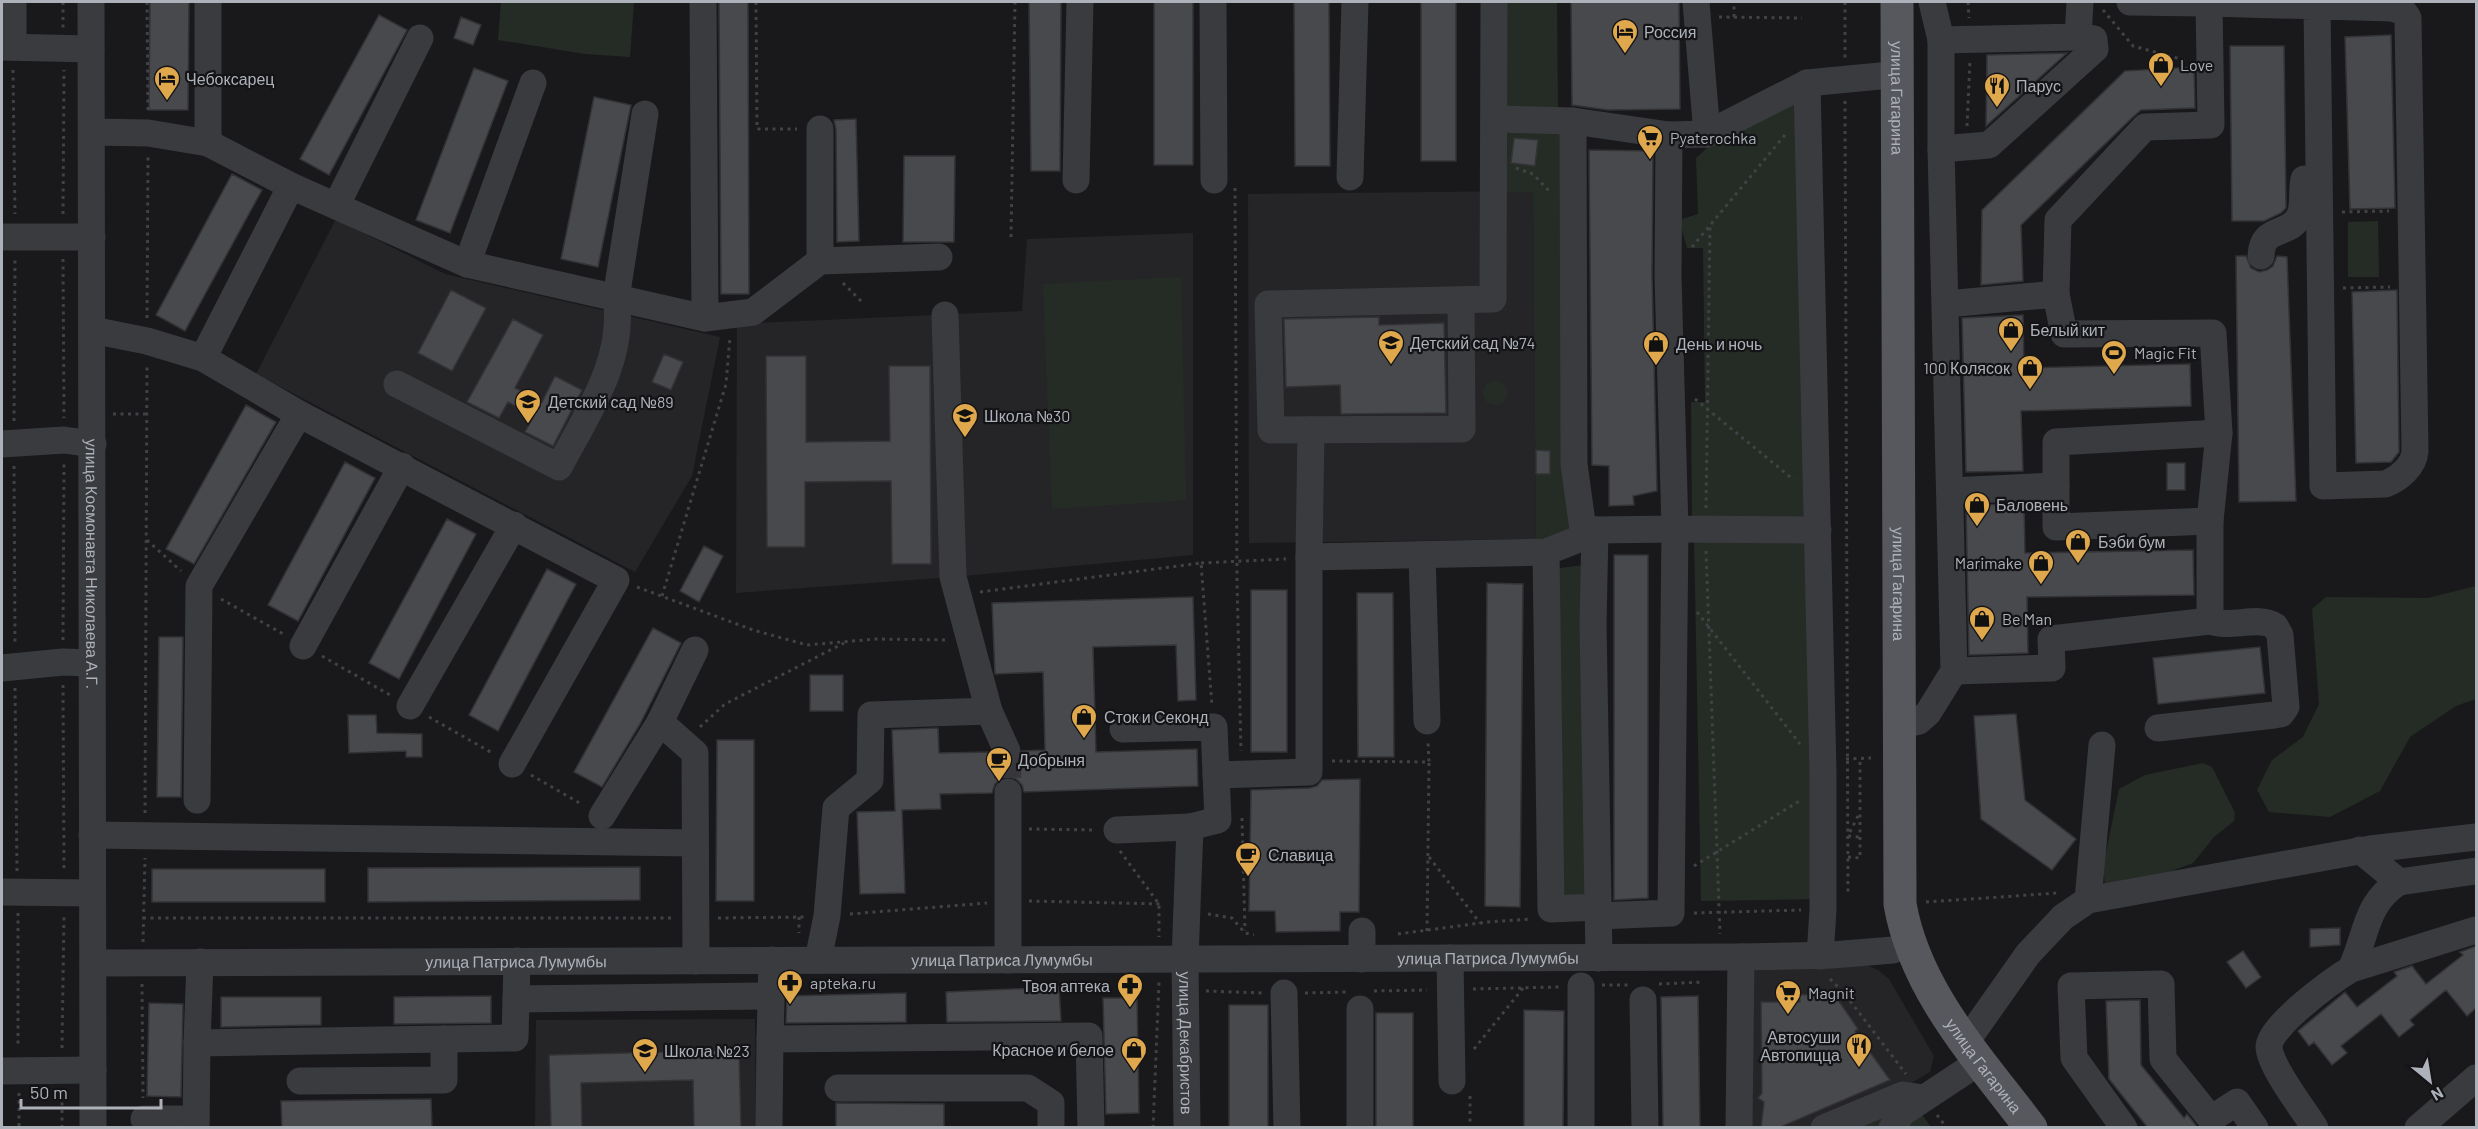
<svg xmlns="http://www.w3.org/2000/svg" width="2478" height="1129" font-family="Barlow,sans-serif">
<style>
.built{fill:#252528}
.green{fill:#252c26}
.building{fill:#48494d;stroke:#333336;stroke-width:1.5}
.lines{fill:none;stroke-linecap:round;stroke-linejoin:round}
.minor-tunnel{stroke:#37373b;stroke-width:27;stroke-dasharray:27 14;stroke-linecap:butt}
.path{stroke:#404246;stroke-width:3;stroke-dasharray:3 4.5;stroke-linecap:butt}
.minor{stroke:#3a3b3f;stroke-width:27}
.major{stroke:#57585e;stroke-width:33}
.labels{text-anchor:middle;stroke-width:4.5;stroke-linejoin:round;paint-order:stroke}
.poi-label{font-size:16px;fill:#adb1b9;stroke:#141416;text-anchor:start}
.street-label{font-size:16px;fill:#adb1b9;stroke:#141416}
</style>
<rect width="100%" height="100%" fill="#19191b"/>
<path class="built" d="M1533,191L1536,539L1249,543L1248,194Z
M336,219L445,274L720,337L692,476L635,572L256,374Z
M1193,233V555L953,577L736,593L737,324L1022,311L1027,239Z
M1861,963L1878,970L1889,979L1934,1056L1930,1072L1913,1082L1911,1100L1858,1127H1750L1748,966Z
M755,1019L756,1127L535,1128L536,1020Z"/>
<path class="green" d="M501,2H634L630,57L585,54L498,40Z
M1501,2H1557L1558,113L1505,111Z
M1798,102L1804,518L1692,520L1691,402H1705L1703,248H1687L1679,220L1698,214L1696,158L1726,131Z
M1500,128L1559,132L1568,145L1573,530L1564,538L1536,539L1533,192H1500Z
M2378,221L2379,277H2348V222Z
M1181,277L1186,500L1052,509L1043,284Z
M1483 393a12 12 0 1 1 24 0a12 12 0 1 1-24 0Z
M1814,532L1821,899L1701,901L1694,534Z
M1583,565L1591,900L1559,902L1553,569Z
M2476,586V699L2456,706L2410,737L2380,791L2330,817L2269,812L2257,790L2272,760L2303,737L2319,704L2312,609L2326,597L2428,598Z
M2203,763L2212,767L2235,813L2234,821L2214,837L2193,863L2120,890L2105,885L2103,867L2119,789L2145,775Z
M1911,1100L1931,1127L1858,1128Z"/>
<path class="building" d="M150,2H189L188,110H149Z
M719,2H748L749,294H721Z
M1029,2H1061L1060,171H1031Z
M1154,2H1193V165H1154Z
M1294,2H1329L1330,166H1295Z
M1421,2H1456V161H1421Z
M1571,2H1679L1680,109L1608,110L1572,105Z
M379,15L407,30L329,175L300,159Z
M461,17L481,25L473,45L454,38Z
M2391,35L2395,208L2350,209L2345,37Z
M2230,46H2284L2286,208L2281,213L2264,221H2232Z
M2067,53L1986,126L1987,55Z
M2194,67L2195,108L2141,110L2134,116L2021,225L2023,281L1981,285L1982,210L2125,71Z
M474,68L508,81L450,233L416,220Z
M594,97L631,105L598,267L561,259Z
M856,119L859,241L837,242L836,129L834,120Z
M1514,138L1538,140L1535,166L1511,163Z
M1589,150L1653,151L1652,276L1657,491L1633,496L1634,505L1609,506V466L1592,465Z
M904,156H955L954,242H903Z
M232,174L262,190L185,331L156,315Z
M2236,256H2246L2251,268L2259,272L2267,270L2273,266L2277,256L2287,257L2296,501L2239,502Z
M451,290L486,308L452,371L418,353Z
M2397,290L2399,452L2391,462L2356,463L2352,292Z
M2023,315L2024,368L2190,364L2191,406L2021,411L2023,471L1966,472L1962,318Z
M1379,317V325L1444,323L1446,413L1341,414L1340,385L1286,387L1284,319Z
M513,319L543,335L515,388L542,402L555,376L582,390L553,446L525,432L534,416L508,402L499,418L467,402Z
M664,354L683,362L671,390L652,382Z
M766,356H806V442L890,441L889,366H930L931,564H892L891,481L805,482V547H767Z
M246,405L276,422L194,564L166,549Z
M1536,450L1550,451V474H1536Z
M345,462L375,478L298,621L268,605Z
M2167,463H2185V490H2167Z
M2024,503L2025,553L2193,550L2194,595L2027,597L2028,653L1969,655L1966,506Z
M447,519L476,534L399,679L369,663Z
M704,546L723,556L699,602L680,591Z
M1614,555H1648V898L1614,900Z
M547,569L576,584L498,731L469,715Z
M1487,583L1523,584L1520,907L1485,906Z
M1251,590H1287V752H1251Z
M1357,593H1393L1394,757H1358Z
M1193,597L1196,700L1178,701L1176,645L1093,647L1096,752L1197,749L1198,786L1024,792L1022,785L1016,779L1007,776L1001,778L995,784L992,793L940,794L941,809L902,810L905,893L860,894L857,812L895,811L892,730L938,728L939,753L990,752L997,763L1005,767L1013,766L1019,761L1022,751L1045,750L1043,672L995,674L992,603Z
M653,628L681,643L640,724L602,787L574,772Z
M159,637H183L181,797H157Z
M2260,647L2265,693L2158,704L2153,658Z
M810,675H843V711H810Z
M2016,714L2025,800L2076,839L2052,870L1981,819L1974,716Z
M348,715H376L377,733L422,734V757H406V751L349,753Z
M717,740H754V901H716Z
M1360,779L1359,912H1340V931L1276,932L1275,911H1249L1251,790L1310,788L1317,786L1322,780Z
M640,867V900L368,902V868Z
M152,869H325V902H152Z
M2340,928V945L2310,947V929Z
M2476,946V1008L2467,1016L2446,990L2410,1020L2414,1025L2399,1037L2381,1014L2341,1046L2347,1053L2332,1065L2314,1042L2309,1046L2298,1031L2345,992L2357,1007L2397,976L2394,972L2412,966L2426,984L2463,955L2460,952Z
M2243,951L2261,977L2246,988L2227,962Z
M1059,987L1061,1021L947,1022L946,992Z
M906,993V1022L786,1023L787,996Z
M1834,994L1858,1029L1855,1031L1890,1080L1778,1128H1761L1764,1102L1758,1098L1762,1093L1761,1002H1800L1799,995Z
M491,996V1023L394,1024V997Z
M1698,996L1700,1128H1663L1661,997Z
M221,997H321V1025L221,1027Z
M1103,998H1137L1139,1113L1106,1114Z
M2140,1000L2141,1065L2184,1118L2187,1114L2198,1128H2148L2109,1079L2106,1001Z
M149,1003L183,1004L181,1097L147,1096Z
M1229,1005H1268V1128H1229Z
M1524,1010L1564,1011L1563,1128H1524Z
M1376,1013H1413V1128H1376Z
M739,1050L741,1128H694L693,1080L581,1083L582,1128H551L549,1055Z
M431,1099L432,1128H282L281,1101Z
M836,1103L944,1104V1128H836Z"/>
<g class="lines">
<path class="minor-tunnel" d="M1007,751L1008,792"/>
<path class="path" d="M63,2V28
M147,2L148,111
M756,2L757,129H797
M1845,2V59
M1968,2L1969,18
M2103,10L2133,46L2188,61
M1719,17L1802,18
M1734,17V2
M13,70L15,214
M1845,101L1848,896
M1967,126L1970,61
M1516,168L1533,174L1551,193
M1235,188L1237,581L1241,751
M2342,212L2389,211
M63,214L64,70
M1011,237L1015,2
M1692,247L1785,135
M63,259L64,418
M843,283L863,303
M2343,288L2390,287
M147,318L148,156
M1695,399L1794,480
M113,414H146
M14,421L15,259
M14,466L15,646
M1706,508L1710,225
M147,540L181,571
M1706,551L1720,934
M1201,563L1286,559
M637,587L753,630L807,645L876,639L947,640
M980,592L1201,563L1212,706
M662,596L726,384L730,337
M221,599L285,635
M1697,612L1800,744
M63,640L64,463
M322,656L390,695
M63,685L64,871
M15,688L17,871
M429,717L494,754
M700,727L725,704L844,643
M1846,759L1871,758
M1332,761L1429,762L1428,742
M531,775L583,805
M145,813L147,363
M1858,816L1848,836L1859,837
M1242,818L1245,931
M1029,829L1095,830
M1120,851L1159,904V937
M1429,857L1480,923
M1848,857L1860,858V759
M1694,866L1801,800
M1029,901L1164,904
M1926,902L2058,893
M18,913V1048
M1694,913L1801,910
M850,914L987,903
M1208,914L1232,918L1245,933L1254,935
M799,917V933
M143,918H672
M718,918L804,917
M1427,931L1429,762
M1398,934L1488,922L1531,919
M143,942L145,858
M1830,979L1844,993L1906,1074
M142,984L143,1098
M1659,984L1703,982
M1602,985H1628
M1473,989L1559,987
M1206,991L1262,993
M1374,991L1427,990
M1305,993L1346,992
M62,1048L64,913
M1474,1049L1524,987
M19,1093V1128
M1470,1096V1128
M1937,1115L1947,1128
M62,1128V1093
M1153,1128L1159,982"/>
<g class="minor">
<path id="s1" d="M91,2L93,1128"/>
<path d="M208,2V143"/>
<path d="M1213,2L1214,180"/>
<path d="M1696,2L1707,134"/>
<path d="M2130,2L2202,3H2209L2392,8L2404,12L2408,18L2415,451C2414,466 2399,479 2385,484L2323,486C2321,326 2319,166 2317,6V2"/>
<path d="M1941,40L2078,37L2080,2"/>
<path d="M2,47L91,49"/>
<path d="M13,47V2"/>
<path d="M1807,83L1823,773V910L1820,956"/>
<path d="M1495,119L1573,121L1574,464L1584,537"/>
<path d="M1573,121L1669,135L1707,134L1807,83L1880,76"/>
<path d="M820,129V261"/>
<path d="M92,132L148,133L208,143L291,186L467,264L705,318L703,2"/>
<path d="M1669,135L1668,276L1675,529L1818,530"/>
<path d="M1941,149L1989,145L2095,49L2094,39L2078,37"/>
<path d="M1350,177L1355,2"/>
<path d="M1076,180L1080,2"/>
<path d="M337,204L420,38"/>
<path d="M2,237H92"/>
<path d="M2261,256C2262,225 2288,237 2299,217C2305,206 2301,191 2304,179"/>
<path d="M467,264L533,83"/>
<path d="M2056,294L2058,220L2145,127L2211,125L2209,3"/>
<path d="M1461,300L1462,429L1271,430L1268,304L1493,299L1494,2"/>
<path d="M1946,304L2056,294L2064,334L2213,333L2219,433L2210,521V621L2051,639L2052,668L1954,671"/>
<path d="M705,318L753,312L820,261L939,257"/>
<path d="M92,330L147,341L203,358L299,414L616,580L512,764"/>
<path d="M203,358L291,186"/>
<path d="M397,384L559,467C586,416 626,359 616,298L645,114"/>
<path d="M2,444L64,440L93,444"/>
<path d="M1950,491L2056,486"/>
<path d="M2210,521L2056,527V442L2219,433"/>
<path d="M1595,530L1593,624L1599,958"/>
<path d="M1546,552L1551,909L1598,907"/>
<path d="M1422,555L1427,721"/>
<path d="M1309,557L1311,430"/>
<path d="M303,646L402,466"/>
<path d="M2,668L63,662L92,663"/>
<path d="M410,706L514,525"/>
<path d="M989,711L1007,751"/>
<path d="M660,722L695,753L696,961"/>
<path d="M1898,726L1919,721L1928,713L1954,671L1941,149V40L1932,2"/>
<path d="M2158,728L2274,715L2281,714L2286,707L2280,635L2275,626C2258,615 2231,629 2210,621"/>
<path id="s2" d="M1123,729L1214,727L1218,820L1190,827L1185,959L1187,1128"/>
<path d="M1216,775L1309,772V557L1546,552L1584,537L1595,530L1675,529L1671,913L1598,916"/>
<path d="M197,800L199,586L299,414"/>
<path d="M602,816L660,722L695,650"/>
<path d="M1117,830L1190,827"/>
<path d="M92,835L694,843"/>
<path d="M2360,850L2399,882L2476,871"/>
<path d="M2,892L92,893"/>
<path d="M2088,900L2102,745"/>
<path d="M1362,931V959"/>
<path d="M1450,958L1452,1081"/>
<path d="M772,960L770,1039L1089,1036L1091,1128"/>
<path d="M818,960L827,916L836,808L870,780L871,715L989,711L953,577L945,315"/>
<path d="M1008,960V792"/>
<path id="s3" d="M93,963L1741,957L1832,955L1893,950"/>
<path d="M2351,969C2367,935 2365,903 2399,882"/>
<path d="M1284,993L1287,1128"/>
<path d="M516,999L770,996"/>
<path d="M1643,1000L1645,1128"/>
<path d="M1966,1042L2028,954L2063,917L2088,900L2370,849L2476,837"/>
<path d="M197,1043L515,1038L517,961"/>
<path d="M2,1071L93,1070"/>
<path d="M300,1081L444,1080V1039"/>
<path d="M838,1088H1028L1051,1103V1128"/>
<path d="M144,1119H196"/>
<path d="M769,1127L770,1039"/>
<path d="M196,1128L197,1043L200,962"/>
<path d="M1360,1128V1009"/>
<path d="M1581,1128V986"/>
<path d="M1739,1128L1741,957"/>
<path d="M1824,1128L1903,1095L1924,1098"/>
<path d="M1892,1128L1902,1113L1967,1070"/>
<path d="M2124,1128L2074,1058L2071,986L2161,984L2163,1059L2211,1119L2237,1102L2255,1128"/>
<path d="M2315,1128C2304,1110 2270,1067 2269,1047C2268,1027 2333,980 2351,969L2476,930"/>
<path d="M2418,1128L2476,1078"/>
</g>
<path class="major" id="s4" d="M1897,2L1900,904C1915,991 1979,1059 2031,1128"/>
</g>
<defs>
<symbol id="hotel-pin" viewBox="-11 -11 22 30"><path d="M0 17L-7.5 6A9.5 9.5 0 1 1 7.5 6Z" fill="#e0a84c" stroke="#141416"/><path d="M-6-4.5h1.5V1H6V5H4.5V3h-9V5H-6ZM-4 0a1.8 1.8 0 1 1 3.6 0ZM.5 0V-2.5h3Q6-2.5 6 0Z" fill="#111"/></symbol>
<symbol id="shop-pin" viewBox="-11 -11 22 30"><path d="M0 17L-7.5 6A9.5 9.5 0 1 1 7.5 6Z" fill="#e0a84c" stroke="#141416"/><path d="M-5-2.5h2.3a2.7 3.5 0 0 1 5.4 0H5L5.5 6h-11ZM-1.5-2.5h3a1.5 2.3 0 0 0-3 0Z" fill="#111"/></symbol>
<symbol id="restaurant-pin" viewBox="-11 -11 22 30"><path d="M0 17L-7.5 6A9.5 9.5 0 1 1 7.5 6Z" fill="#e0a84c" stroke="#141416"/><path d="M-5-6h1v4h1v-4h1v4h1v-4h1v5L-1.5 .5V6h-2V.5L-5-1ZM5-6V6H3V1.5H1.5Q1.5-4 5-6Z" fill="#111"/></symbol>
<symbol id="supermarket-pin" viewBox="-11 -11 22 30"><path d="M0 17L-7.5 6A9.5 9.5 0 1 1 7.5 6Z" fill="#e0a84c" stroke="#141416"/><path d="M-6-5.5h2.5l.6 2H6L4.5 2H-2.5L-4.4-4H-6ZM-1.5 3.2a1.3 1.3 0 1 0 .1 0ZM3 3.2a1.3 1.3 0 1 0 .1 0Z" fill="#111"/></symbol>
<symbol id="school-pin" viewBox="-11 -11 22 30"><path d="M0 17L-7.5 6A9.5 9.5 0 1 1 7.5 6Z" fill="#e0a84c" stroke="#141416"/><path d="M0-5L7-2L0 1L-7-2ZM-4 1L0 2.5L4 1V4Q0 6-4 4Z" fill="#111"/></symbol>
<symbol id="stadium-pin" viewBox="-11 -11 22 30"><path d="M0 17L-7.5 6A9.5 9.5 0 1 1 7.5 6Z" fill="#e0a84c" stroke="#141416"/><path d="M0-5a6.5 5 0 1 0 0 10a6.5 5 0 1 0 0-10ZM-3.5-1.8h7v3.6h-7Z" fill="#111"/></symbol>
<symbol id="cafe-pin" viewBox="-11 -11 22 30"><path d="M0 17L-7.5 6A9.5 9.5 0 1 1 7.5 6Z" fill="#e0a84c" stroke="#141416"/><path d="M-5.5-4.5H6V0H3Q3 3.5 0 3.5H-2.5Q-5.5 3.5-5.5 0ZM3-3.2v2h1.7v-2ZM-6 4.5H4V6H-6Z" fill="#111"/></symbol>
<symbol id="pharmacy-pin" viewBox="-11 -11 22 30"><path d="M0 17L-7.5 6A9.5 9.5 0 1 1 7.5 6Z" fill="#e0a84c" stroke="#141416"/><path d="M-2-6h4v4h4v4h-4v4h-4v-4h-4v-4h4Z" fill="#111"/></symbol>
</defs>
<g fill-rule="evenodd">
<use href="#hotel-pin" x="1610" y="17" width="30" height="40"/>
<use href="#shop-pin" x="2146" y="50" width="30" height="40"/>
<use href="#hotel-pin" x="152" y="64" width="30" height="40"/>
<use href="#restaurant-pin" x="1982" y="71" width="30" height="40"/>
<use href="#supermarket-pin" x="1635" y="123" width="30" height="40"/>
<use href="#shop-pin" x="1996" y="315" width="30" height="40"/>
<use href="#school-pin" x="1376" y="328" width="30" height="40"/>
<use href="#shop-pin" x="1641" y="329" width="30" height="40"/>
<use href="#stadium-pin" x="2099" y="338" width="30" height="40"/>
<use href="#shop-pin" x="2015" y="353" width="30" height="40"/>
<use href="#school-pin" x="513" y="387" width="30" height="40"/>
<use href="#school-pin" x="950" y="401" width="30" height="40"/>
<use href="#shop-pin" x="1962" y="490" width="30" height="40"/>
<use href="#shop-pin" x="2063" y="527" width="30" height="40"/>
<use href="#shop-pin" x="2026" y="548" width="30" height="40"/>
<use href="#shop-pin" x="1967" y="604" width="30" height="40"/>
<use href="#shop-pin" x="1069" y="702" width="30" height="40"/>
<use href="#cafe-pin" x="984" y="745" width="30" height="40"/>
<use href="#cafe-pin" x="1233" y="840" width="30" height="40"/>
<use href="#pharmacy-pin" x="775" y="968" width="30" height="40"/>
<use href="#pharmacy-pin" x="1115" y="971" width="30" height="40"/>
<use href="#supermarket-pin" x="1773" y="978" width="30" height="40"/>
<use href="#restaurant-pin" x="1844" y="1031" width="30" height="40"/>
<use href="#shop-pin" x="1119" y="1035" width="30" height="40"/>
<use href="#school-pin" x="630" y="1036" width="30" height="40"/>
</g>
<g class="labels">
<g class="poi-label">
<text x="1644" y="38">Россия</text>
<text x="2180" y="71">Love</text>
<text x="186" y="85">Чебоксарец</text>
<text x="2016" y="92">Парус</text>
<text x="1670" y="144">Pyaterochka</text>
<text x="2030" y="336">Белый кит</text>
<text x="1410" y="349">Детский сад №74</text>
<text x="1676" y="350">День и ночь</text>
<text x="2134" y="359">Magic Fit</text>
<text x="2010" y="374" text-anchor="end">100 Колясок</text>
<text x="548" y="408">Детский сад №89</text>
<text x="984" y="422">Школа №30</text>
<text x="1996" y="511">Баловень</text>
<text x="2098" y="548">Бэби бум</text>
<text x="2022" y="569" text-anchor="end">Marimake</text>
<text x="2002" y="625">Be Man</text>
<text x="1104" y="723">Сток и Секонд</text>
<text x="1018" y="766">Добрыня</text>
<text x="1268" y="861">Славица</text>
<text x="810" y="989">apteka.ru</text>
<text x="1110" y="992" text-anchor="end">Твоя аптека</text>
<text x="1808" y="999">Magnit</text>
<text x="1840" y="1043" text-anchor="end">Автосуши<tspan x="1840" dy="18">Автопицца</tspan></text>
<text x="1114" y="1056" text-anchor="end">Красное и белое</text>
<text x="664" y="1057">Школа №23</text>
</g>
<g class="street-label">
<text dy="6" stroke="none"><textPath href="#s4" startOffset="96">улица Гагарина</textPath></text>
<text dy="6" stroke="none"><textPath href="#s1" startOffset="562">улица Космонавта Николаева А.Г.</textPath></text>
<text dy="6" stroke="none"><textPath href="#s4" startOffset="582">улица Гагарина</textPath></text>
<text dy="6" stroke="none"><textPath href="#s3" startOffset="1395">улица Патриса Лумумбы</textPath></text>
<text dy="6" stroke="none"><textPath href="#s3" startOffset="909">улица Патриса Лумумбы</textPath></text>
<text dy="6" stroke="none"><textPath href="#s3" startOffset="423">улица Патриса Лумумбы</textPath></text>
<text dy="6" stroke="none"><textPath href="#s2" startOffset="429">улица Декабристов</textPath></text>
<text dy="6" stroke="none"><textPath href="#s4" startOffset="1086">улица Гагарина</textPath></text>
</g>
</g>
<rect width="2478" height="1129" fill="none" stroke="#adb1b9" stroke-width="6"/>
<g transform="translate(2430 1081) rotate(150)" stroke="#141416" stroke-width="4.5" paint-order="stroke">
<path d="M0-4.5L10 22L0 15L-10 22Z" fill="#adb1b9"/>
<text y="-9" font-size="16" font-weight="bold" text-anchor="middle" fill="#adb1b9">N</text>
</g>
<path d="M21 1099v9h140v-9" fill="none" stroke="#adb1b9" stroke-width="3"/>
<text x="30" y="1099" font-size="18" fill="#adb1b9" stroke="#141416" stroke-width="4.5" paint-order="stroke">50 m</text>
</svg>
